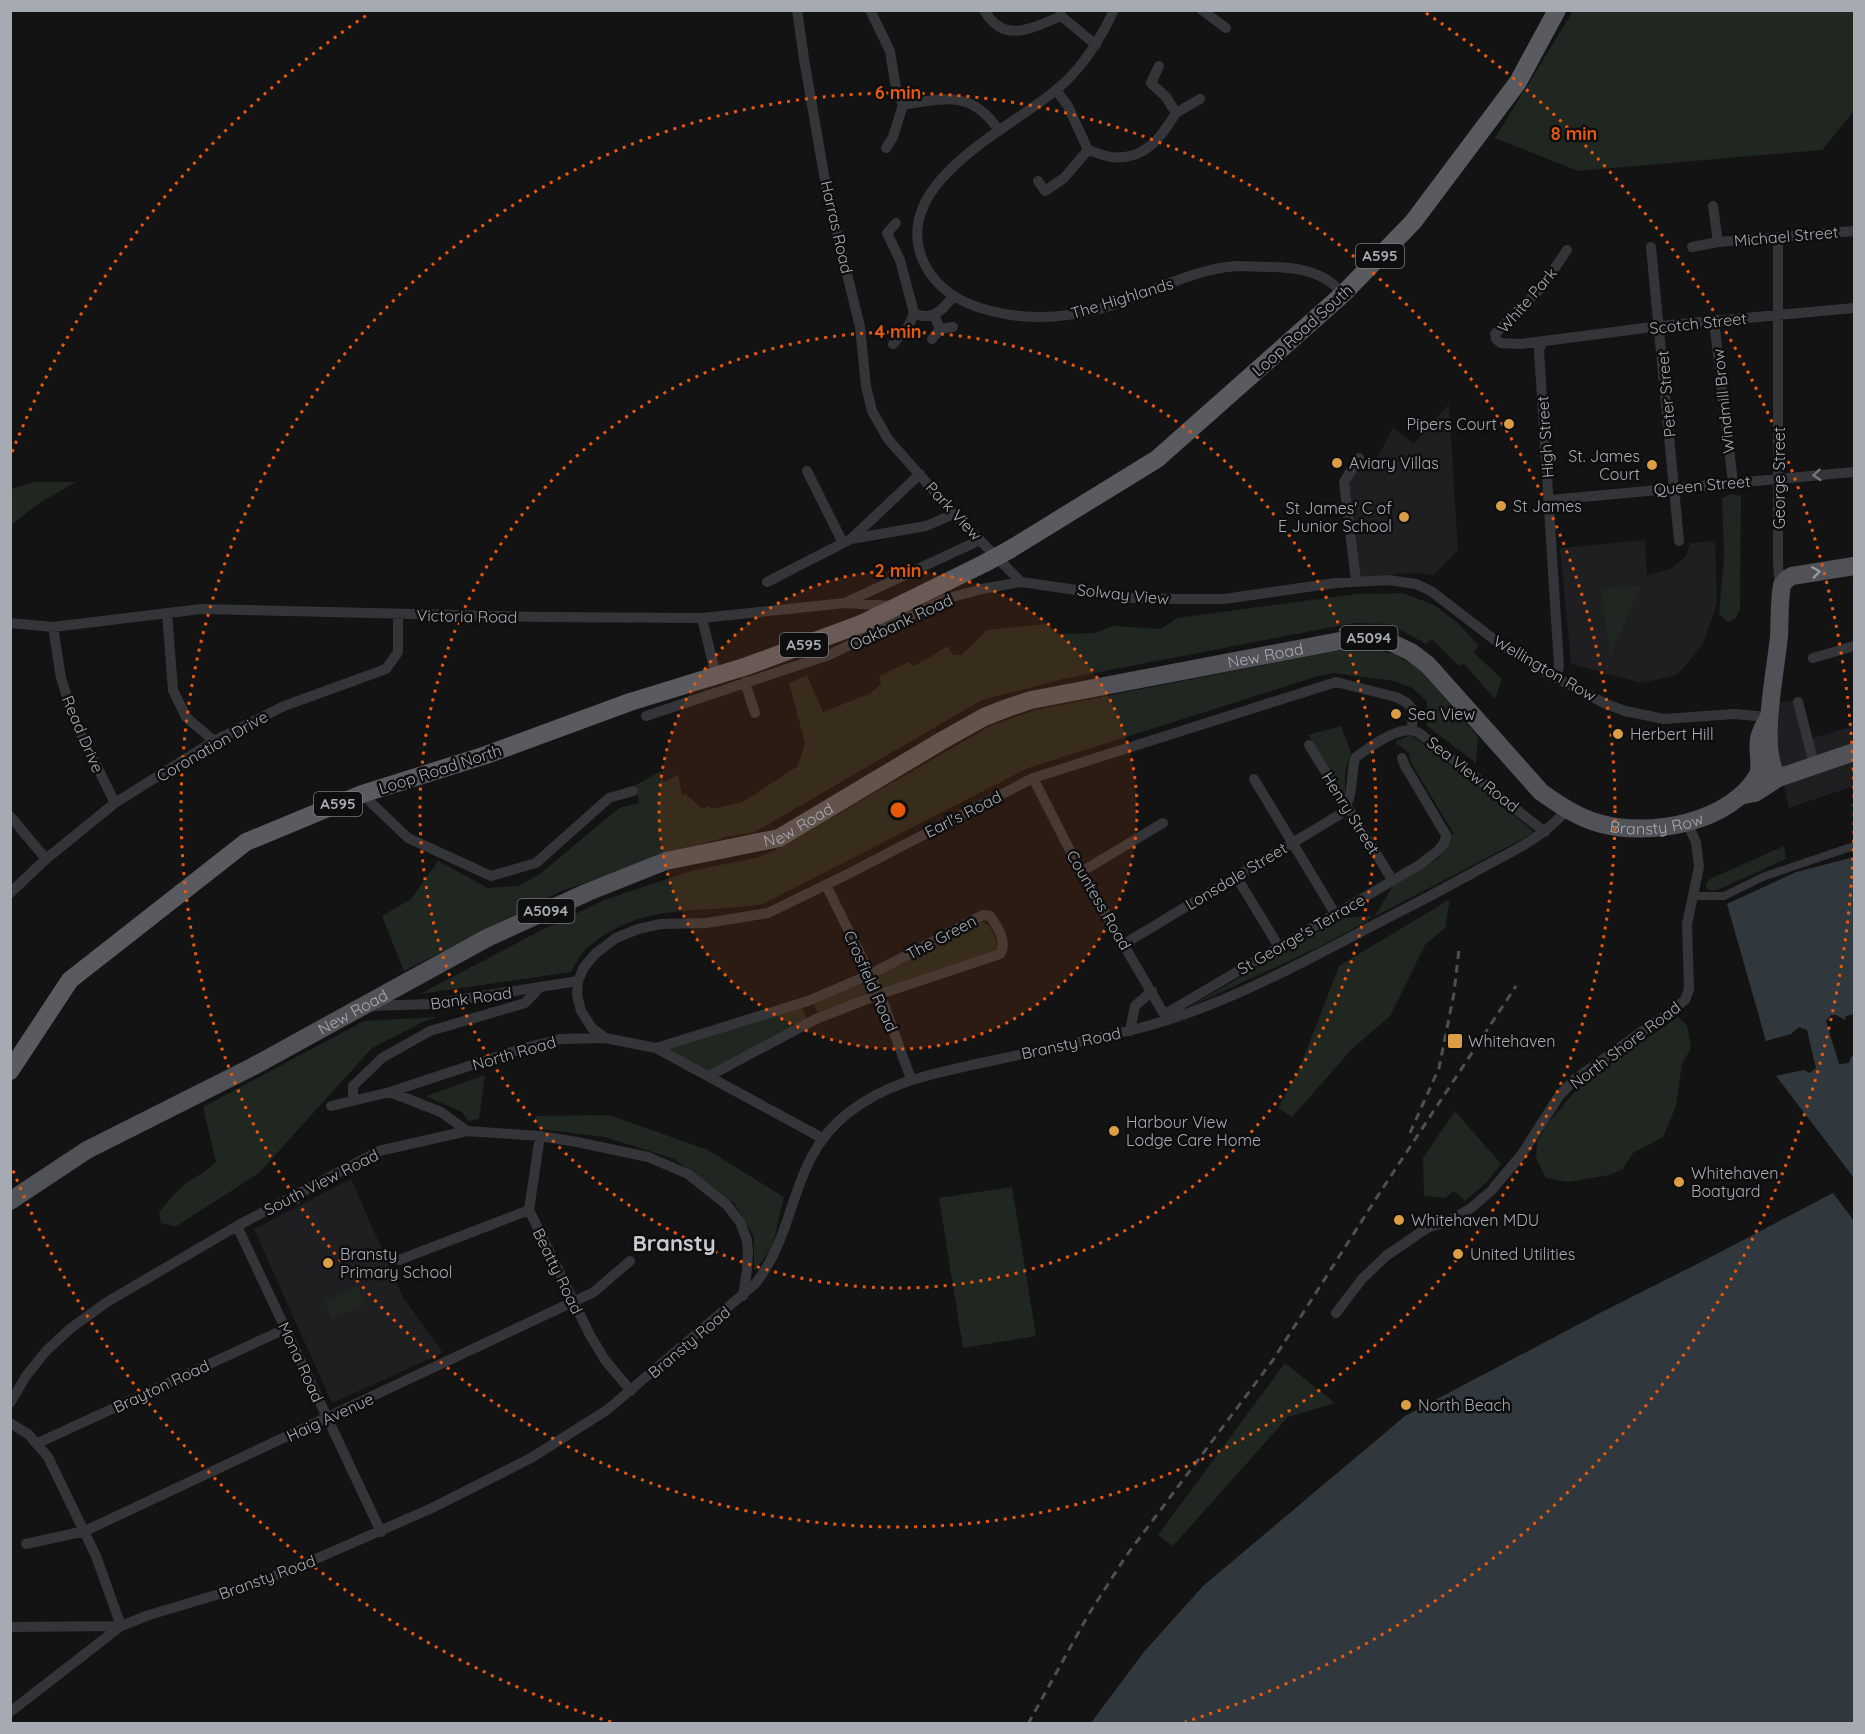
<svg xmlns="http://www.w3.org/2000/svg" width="1865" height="1734" font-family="Quicksand,sans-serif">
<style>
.built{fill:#1f1f21}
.green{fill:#202620}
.water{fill:#30383d}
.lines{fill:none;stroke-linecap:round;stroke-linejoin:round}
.pedestrian{stroke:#343539;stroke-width:8}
.minor{stroke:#343539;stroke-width:10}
.primary{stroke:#515257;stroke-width:18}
.trunk{stroke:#595b60;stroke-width:18}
.rail{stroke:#4d4f53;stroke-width:3;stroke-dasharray:8 6;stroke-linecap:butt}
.trunk-bridge{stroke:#595b60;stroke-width:18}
.oneway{stroke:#73767c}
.oneway2{stroke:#9599a1}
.ring{fill:none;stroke:#e8590c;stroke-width:3;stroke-dasharray:3 6}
.poi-dot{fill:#db9e44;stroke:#0e0e0f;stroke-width:2}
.labels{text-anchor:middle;stroke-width:5;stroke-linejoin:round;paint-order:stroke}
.shield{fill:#0e0e0f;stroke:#787c82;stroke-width:1.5}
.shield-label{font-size:15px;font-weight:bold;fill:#a6abb3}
.street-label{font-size:16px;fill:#a6abb3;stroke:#0e0e0f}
.poi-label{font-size:16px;fill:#a6abb3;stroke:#0e0e0f;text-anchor:start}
.district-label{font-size:22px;font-weight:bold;fill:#c6c9cf;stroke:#0e0e0f}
.centre{fill:#e8590c;stroke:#0e0e0f;stroke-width:3}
.ring-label{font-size:18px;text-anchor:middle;font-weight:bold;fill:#e8590c;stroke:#0e0e0f;stroke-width:5;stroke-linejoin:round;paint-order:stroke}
</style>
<rect width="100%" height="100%" fill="#131314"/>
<path class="built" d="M1449,404L1458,550L1434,575L1416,573L1358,577L1348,483L1358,465L1372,467L1393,428L1414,444Z
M1645,540L1647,575L1671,569L1686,556L1690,543L1715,541L1717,604L1702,646L1677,675L1641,683L1571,664L1560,548Z
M1799,700L1810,739L1854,726V786L1789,808L1780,766L1775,703Z
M351,1179L403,1297L443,1353L332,1403L254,1229Z"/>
<path class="green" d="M1573,11H1854V111L1822,150L1578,171L1495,138Z
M34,482H76L38,504L11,525V489Z
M1731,494L1741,496L1740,610L1735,619L1728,622L1719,614L1724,556L1722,498Z
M1640,586L1610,658L1601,588Z
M1403,593L1434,605L1458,623L1479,646L1473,652L1502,679L1495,699L1463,663L1459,666L1432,639L1426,644L1390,624L1353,623L1063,679L982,700L755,832L726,837L679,851L561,891L404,971L382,916L411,899L438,861L488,888L518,886L540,874L619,808L639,803L636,785L661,771L663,782L678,775L682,795L686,794L702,809L709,806L712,809L743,802L798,766L805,743L789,683L807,675L823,712L869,694L881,684L879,676L909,662L913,666L931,657L947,646L954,655H962L987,630L1045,624L1057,634L1095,633L1113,626L1161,629L1177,618L1356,594Z
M1362,646L1394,654L1419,668L1478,737L1476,763L1427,726V701L1412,688L1393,681L1333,673L1315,677L1028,768L763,904C705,914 648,902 597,940C593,944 587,947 583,952C578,958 575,965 571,972L420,994L534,934L604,900L691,871L759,857L779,848L990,726L1035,710Z
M1341,726L1351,753L1345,771V793L1308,735Z
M1411,735L1502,805L1533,831L1532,834L1374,917L1393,886L1439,858L1450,836L1454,834L1410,761L1409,753L1396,743V741Z
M1784,846L1786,859L1717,890L1712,891L1706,889V884L1710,879Z
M1450,899L1445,928L1425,945L1390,1016L1352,1049L1292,1117L1278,1108L1299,1070L1339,966Z
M1370,916L1372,917L1367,920L1368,921L1317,948L1187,1008L1342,918Z
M980,921C991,923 994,935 998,945L997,950L882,988L877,975Z
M866,980L872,991L820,1013L817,1012L814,1003Z
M801,1006L807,1019L710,1072L667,1049Z
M437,1017L423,1022L372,1048L259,1173L175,1227L161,1223L159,1212C167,1203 174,1194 183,1186C194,1177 206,1172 216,1162L203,1107L364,1021Z
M1678,1017L1687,1025L1691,1048L1682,1064L1676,1106L1663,1137L1633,1153L1623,1169L1609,1175L1568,1182L1546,1178L1536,1158L1537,1142L1549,1122L1583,1082Z
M485,1075L479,1119L468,1121L462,1112L426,1096Z
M1455,1111L1501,1164L1486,1183L1465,1201L1454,1191L1445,1198L1424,1196L1423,1158Z
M609,1115L708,1150L784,1197L772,1248L754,1271V1237L735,1204L674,1159L605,1137L539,1129L535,1116Z
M1012,1187L1036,1336L963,1348L939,1198Z
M357,1286L365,1304L332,1319L324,1301Z
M1285,1363L1335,1403L1288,1417L1173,1546L1158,1535Z"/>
<path class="water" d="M1854,857V1014L1846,1016L1845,1020L1836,1015H1831L1826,1021L1839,1064L1849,1063L1851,1057L1854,1055V1178L1776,1076L1804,1070L1810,1073L1816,1068L1807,1030L1799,1027L1791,1034L1766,1041L1727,904L1796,872Z
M1833,1193L1854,1221V1723H1091L1143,1653L1203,1586L1405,1416L1600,1313L1705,1260Z"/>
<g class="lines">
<path class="pedestrian" d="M1693,896H1724L1765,876L1854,846"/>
<path class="minor" d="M797,10L804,59L827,192L860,327L866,386L872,411L888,439L954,514L1021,582
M870,10L890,51L896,88L903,105C945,98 971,90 998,129
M984,10C1004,45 1032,28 1061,16
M1114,10C1100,40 1082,69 1056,90C1010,129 887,184 924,263C937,290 962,304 991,311C1026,320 1064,318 1099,309C1145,297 1189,269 1237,266C1248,266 1259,267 1269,267C1288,267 1314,270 1330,282C1335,285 1339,290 1343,294
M1202,10L1226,28
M1060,11L1061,16L1096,45
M1056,90L1068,106L1088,150C1095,152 1103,156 1111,157C1144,161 1161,138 1176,113L1166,97L1151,83L1159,66
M1176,113L1200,99
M886,148L893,137L903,105
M1038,181L1045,191L1064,178L1088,150
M1713,206L1718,242
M896,223L887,233L900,260L914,313C932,322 943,310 953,296
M1778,237V562L1779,578L1782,585
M1651,247L1679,541
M1692,247L1718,242L1854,231
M1567,250L1542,287L1495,334L1496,339L1501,343L1521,344L1660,326L1854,308
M1714,321L1733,482
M940,329L953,327
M932,339L940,329L934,315
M1543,341L1539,350L1559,666L1556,678
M893,344L909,325L914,313
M807,471L843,543
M1550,500L1854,472
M851,539L926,526L954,514
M1356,581L1344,482L1359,458
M767,582L851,539L920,474
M847,602L980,540
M167,613L173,690L186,717L214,741
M702,618L716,676
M10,623L53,627L201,609L542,617L702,618L845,603L893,606
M53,627L61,678L76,724L115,803
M1813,658L1854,646
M745,682L755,713
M1798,702L1814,764
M646,716L829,655L945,599L982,589L1021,582L1133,598L1176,599H1224L1335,583L1388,580L1416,584L1431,591L1500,644L1543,671L1606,704L1625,711L1664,719L1734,714L1769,717
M1309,745L1393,881
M1033,778L1081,872L1167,1019
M1254,779L1336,915
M362,794L408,838L491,876L536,863L609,798L633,791
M10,816L46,859
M1081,872L1163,823
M1236,876L1279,947
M826,885L880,994L911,1079
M10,893L46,859L115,803L214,741L284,706L386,669L398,652V614
M1124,944L1339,815C1355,799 1350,778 1355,758C1369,747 1403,722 1419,733L1545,832
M369,1006L431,1004L578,981
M1165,1014L1421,864C1430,856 1446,848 1446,835L1405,766L1402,758
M1130,1031L1135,1006L1152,991
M605,1038L592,1028L581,1011L577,995L578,981L584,967L595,954L616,938L638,929L661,924L706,923L768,913L848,874L1033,778L1336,682L1396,697L1407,703L1413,710L1412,729
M656,1048L808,1001L871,974L983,915L990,916C997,926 1008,942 1000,954L880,994L816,1019L709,1076
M390,1092L441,1112L467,1131
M353,1101V1086L382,1058L430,1031L525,1003L539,988
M331,1106L390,1092L521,1049L560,1039L605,1038L656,1048L822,1138
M540,1136L529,1210L590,1335L605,1360L631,1391
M237,1226L381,1532
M399,1260L529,1210
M1336,1313L1362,1279L1386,1256L1427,1228L1449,1221L1471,1208L1491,1191L1522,1154L1559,1096L1575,1079L1674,1009L1685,1000L1689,989L1687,924L1699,867L1696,842L1687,823
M10,1403L26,1376L46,1351L71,1328L107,1302L237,1226L379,1151L467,1131L540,1136L577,1142L648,1157L688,1174L727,1205L740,1222L747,1240L748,1251L747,1270L743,1296
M10,1423L28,1434L48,1457L96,1556L121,1626
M38,1443L285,1329
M26,1544L85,1531L594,1292L630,1261
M10,1627L121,1626
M10,1712L121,1626L149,1615L256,1583L302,1565L432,1508L531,1458L607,1410L755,1284C799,1229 788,1160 848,1113C889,1081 932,1074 981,1063C1031,1052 1082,1042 1132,1030C1227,1007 1313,956 1399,912C1429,897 1458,881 1487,865C1521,847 1541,838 1568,809"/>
<g class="primary">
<path d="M1778,778C1758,749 1776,671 1779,636C1780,619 1779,602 1782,585L1787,579L1792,576L1854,566"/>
<path d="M1744,795L1755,793L1778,778L1854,752"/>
<path id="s1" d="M10,1201L87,1150L252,1067L487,938L588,892L666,861L779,838L943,740L984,717L1007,708L1031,700L1350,639L1369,638L1386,640L1411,652L1428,665L1541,792C1558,804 1577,817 1598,823C1649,838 1732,823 1759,773C1761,746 1752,744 1769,717"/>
</g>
<path class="trunk" d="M1009,550L1157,459L1343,294L1413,222L1518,82L1557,10
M906,602L985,563
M10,1071L70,980L246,842L362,794L486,755L630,702L747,666L861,624"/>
<path class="rail" d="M1410,1133L1439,1068L1454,993L1459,949
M1028,1724L1087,1617L1126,1556L1273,1360L1379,1194L1516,986"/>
<path class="trunk-bridge" d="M985,563L1009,550
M861,624L906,602"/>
</g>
<defs><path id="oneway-chevron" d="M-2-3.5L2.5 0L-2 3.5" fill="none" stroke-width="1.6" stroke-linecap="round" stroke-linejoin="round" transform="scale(1.5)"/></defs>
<use class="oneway" href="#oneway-chevron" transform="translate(1817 475) rotate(175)"/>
<use class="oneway2" href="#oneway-chevron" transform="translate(1816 572) rotate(-8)"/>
<circle cx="898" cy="810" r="239" fill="#e8590c" fill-opacity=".12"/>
<g class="ring">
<circle cx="898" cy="810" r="239"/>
<circle cx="898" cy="810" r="478"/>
<circle cx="898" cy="810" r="717"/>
<path d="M611 1722A956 956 0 0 1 12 1168M12 452A956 956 0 0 1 370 13M1426 13A956 956 0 0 1 1185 1722"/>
</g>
<g class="poi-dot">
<circle cx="1509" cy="424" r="6"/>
<circle cx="1337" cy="463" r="6"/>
<circle cx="1652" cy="465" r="6"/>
<circle cx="1501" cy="506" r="6"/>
<circle cx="1404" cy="517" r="6"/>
<circle cx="1396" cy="714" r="6"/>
<circle cx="1618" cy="734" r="6"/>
<rect x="1447" y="1033" width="16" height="16" rx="3"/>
<circle cx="1114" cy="1131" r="6"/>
<circle cx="1679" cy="1182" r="6"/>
<circle cx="1399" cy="1220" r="6"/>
<circle cx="1458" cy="1254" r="6"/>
<circle cx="328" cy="1263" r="6"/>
<circle cx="1406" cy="1405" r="6"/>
</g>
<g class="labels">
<g class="shield">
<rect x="1356" y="244" width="48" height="24" rx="4.5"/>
<rect x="1340.5" y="626" width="57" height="24" rx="4.5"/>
<rect x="780" y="633" width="48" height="24" rx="4.5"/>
<rect x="314" y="792" width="48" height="24" rx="4.5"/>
<rect x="517.5" y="899" width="57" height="24" rx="4.5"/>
</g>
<g class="shield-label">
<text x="1380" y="261">A595</text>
<text x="1369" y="643">A5094</text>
<text x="804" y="650">A595</text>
<text x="338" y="809">A595</text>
<text x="546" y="916">A5094</text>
</g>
<g class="street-label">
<text transform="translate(837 227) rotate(77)" y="6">Harras Road</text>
<text transform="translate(1786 236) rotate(-5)" y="6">Michael Street</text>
<text transform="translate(1122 298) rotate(-17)" y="6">The Highlands</text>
<text transform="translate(1527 300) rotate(-49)" y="6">White Park</text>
<text transform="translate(1698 323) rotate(-6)" y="6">Scotch Street</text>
<text transform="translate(1302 330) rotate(-42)" y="6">Loop Road South</text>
<text transform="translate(1666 394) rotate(-95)" y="6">Peter Street</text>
<text transform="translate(1723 401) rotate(-96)" y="6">Windmill Brow</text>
<text transform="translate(1545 437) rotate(-94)" y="6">High Street</text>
<text transform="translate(1779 478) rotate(-90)" y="6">George Street</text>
<text transform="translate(1702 485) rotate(-5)" y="6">Queen Street</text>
<text transform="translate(954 511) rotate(47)" y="6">Park View</text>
<text transform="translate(1123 594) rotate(6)" y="6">Solway View</text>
<text transform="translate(467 616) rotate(1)" y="6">Victoria Road</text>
<text transform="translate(901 622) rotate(-25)" y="6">Oakbank Road</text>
<text dy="6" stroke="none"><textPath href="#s1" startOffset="1382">New Road</textPath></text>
<text transform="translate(1545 668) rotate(30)" y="6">Wellington Row</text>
<text transform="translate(83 734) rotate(67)" y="6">Read Drive</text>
<text transform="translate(212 746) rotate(-30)" y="6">Coronation Drive</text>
<text transform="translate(440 769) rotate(-18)" y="6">Loop Road North</text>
<text transform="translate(1473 774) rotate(38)" y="6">Sea View Road</text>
<text transform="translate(1351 813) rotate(58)" y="6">Henry Street</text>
<text transform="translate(963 814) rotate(-27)" y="6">Earl's Road</text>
<text dy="6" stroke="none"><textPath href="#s1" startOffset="1848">Bransty Row</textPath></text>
<text dy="6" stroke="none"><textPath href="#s1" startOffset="878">New Road</textPath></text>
<text transform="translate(1236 876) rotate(-31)" y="6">Lonsdale Street</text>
<text transform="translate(1099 900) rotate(60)" y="6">Countess Road</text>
<text transform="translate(1301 934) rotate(-30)" y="6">St George's Terrace</text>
<text transform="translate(941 937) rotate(-28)" y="6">The Green</text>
<text transform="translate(871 981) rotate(66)" y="6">Crosfield Road</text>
<text transform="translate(471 998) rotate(-8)" y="6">Bank Road</text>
<text dy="6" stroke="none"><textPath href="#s1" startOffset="392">New Road</textPath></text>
<text transform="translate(1071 1043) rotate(-12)" y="6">Bransty Road</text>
<text transform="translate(1625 1045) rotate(-37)" y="6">North Shore Road</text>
<text transform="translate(514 1053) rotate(-16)" y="6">North Road</text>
<text transform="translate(321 1182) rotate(-27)" y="6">South View Road</text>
<text transform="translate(558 1271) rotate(64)" y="6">Beatty Road</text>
<text transform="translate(689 1342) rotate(-40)" y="6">Bransty Road</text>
<text transform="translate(301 1362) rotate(65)" y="6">Mona Road</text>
<text transform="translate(161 1386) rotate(-25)" y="6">Brayton Road</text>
<text transform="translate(330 1417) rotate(-25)" y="6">Haig Avenue</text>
<text transform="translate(267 1577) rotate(-20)" y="6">Bransty Road</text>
</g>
<g class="poi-label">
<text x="1497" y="430" text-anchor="end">Pipers Court</text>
<text x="1640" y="462" text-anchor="end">St. James<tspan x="1640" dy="18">Court</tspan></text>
<text x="1349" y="469">Aviary Villas</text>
<text x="1513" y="512">St James</text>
<text x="1392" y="514" text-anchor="end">St James' C of<tspan x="1392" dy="18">E Junior School</tspan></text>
<text x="1408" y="720">Sea View</text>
<text x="1630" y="740">Herbert Hill</text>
<text x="1468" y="1047">Whitehaven</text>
<text x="1126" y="1128">Harbour View<tspan x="1126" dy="18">Lodge Care Home</tspan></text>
<text x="1691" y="1179">Whitehaven<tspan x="1691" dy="18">Boatyard</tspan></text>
<text x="1411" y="1226">Whitehaven MDU</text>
<text x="340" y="1260">Bransty<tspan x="340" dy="18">Primary School</tspan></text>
<text x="1470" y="1260">United Utilities</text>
<text x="1418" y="1411">North Beach</text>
</g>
<g class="district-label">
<text x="674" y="1251">Bransty</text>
</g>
</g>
<circle cx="898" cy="810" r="9" class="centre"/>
<g class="ring-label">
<text x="898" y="99">6 min</text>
<text x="1574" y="140">8 min</text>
<text x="898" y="338">4 min</text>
<text x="898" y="577">2 min</text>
</g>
<rect width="1865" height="1734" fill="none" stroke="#a6abb3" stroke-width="24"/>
</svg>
